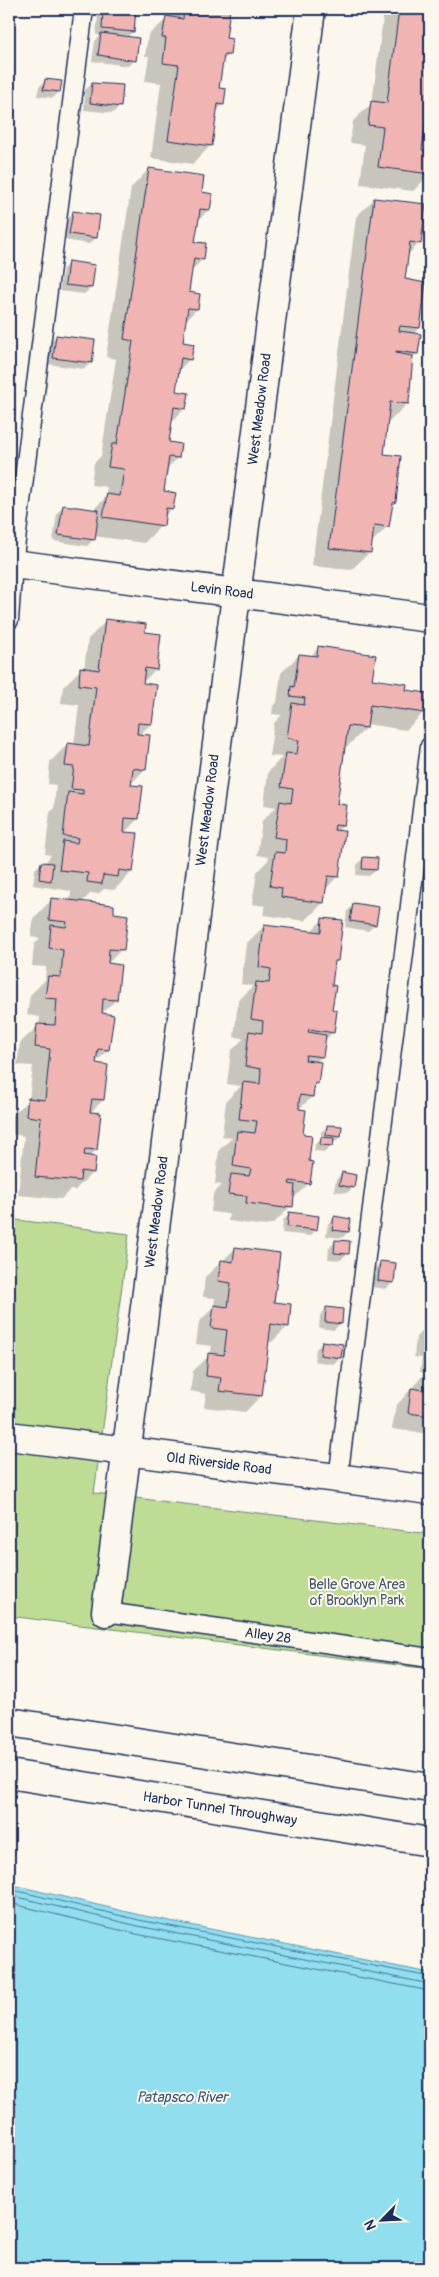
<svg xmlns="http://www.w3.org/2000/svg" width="439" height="2277" font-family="Pangolin,sans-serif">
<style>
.green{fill:#bedc94;stroke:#6c8679}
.water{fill:#90deee;stroke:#6198b4}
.shadow{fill:#0003}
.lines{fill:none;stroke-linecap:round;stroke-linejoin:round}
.shore{stroke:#4a7598;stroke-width:1}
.building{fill:#f0b5b2;stroke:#1b2f5e}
.lane-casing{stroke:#1b2f5e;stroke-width:21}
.street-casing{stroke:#1b2f5e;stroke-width:31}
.highway-casing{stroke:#1b2f5e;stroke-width:31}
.lane{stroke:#fbf7ec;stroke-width:18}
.street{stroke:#fbf7ec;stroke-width:28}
.highway{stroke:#fbf7ec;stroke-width:28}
.labels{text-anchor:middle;stroke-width:4;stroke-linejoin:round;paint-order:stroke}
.street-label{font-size:14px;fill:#1b2f5e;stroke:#fbf7ec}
.park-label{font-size:14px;fill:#445a6c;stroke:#fbf7ec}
.water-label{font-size:15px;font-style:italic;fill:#385b82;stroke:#fbf7ec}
</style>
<rect width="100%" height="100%" fill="#fbf7ec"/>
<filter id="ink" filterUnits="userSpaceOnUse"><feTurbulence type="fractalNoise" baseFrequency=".02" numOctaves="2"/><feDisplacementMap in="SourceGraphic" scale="10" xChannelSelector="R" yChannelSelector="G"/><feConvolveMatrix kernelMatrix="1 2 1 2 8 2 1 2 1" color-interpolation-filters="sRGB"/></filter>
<g filter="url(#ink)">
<path class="green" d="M9,1219L129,1234L94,1493L430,1534V1669L9,1616Z"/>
<path class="water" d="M9,1884L140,1915L430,1973V2268H9Z"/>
<path class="shadow" d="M103,9L134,10L133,31L126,38L135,60L128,66L92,61L95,41L101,35H96L98,14Z
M169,9H232L228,13L225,39L229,55L222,61L218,89L223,104L216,112L211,145L193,164L151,158L161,83L145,81L149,56H145L148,35L168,18Z
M384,9H430V76L420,151L430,152V174L413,191L360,184L365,145L350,143L353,121L372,103Z
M46,80L59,92L53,98L37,96L39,87Z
M92,84L120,106L113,113L84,110L85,90Z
M149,169L200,193L209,209L197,222L194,243L203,259L191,271L187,293L197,309L185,321L181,343L190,359L177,372L174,392L185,408L171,423L168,443L180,445L178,458L165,470L162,492L172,508L164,517L162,525L144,543L94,536L93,540L87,546L53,541L57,513L63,506L92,511L105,498L107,487L91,485L94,463L101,456L116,359L106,357L131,188Z
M374,199L420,243L407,255L404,280L419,328L413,334L417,354L411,359L407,404L389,422L386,421L382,455L391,505L388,526L370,544V552L351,570L312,566L356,217Z
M74,212L96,238L89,244L64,240L67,219Z
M69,263L91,288L84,294L59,291L63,269Z
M57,336L91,363L84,369L47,364L50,342Z
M106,621L143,633L156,669L141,684L151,724L139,735L145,769L129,786L138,819L124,833L132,872L114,890L104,889L98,894L91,893L81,903L112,914L122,949L107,964L116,1000L101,1014L108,1050L95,1063L103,1100L89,1114L96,1150L89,1157L93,1172L75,1190H70L61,1199L18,1195L24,1136L9,1134V1132L11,1117L29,1099L33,1066L17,1065L20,1043L39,1025L40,1017L27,1015L30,995L45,980L46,967L32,966L34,945L40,938L31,937L34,918L52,899L70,901L71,891L33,885L35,869L41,863H45L51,855L45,854L50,812L54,808L56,785L48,784L50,762L68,744L74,745L79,705L61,703L63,687L81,669H84L88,639Z
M319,647L371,680L404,691L424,712L406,730L366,724V728L348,746H344L335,805L343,826L337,831V877L325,890L323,903L305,921L263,915L265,906L252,904L257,872L268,860L269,857L257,855L262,821L276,807L264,805L268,772L282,757L269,756L274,723L282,715L272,714L273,706L277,702L281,673L299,655L310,657Z
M363,858L376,870L369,876L356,875L357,865Z
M354,905L375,924L368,931L345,927L347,911Z
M323,919L337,960L333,964L330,986L333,1032L324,1041L322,1057L316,1062L317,1083L313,1086L312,1097L299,1109L309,1183L292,1200L291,1206L273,1224H268L266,1226L228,1221L229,1214L211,1212L213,1194L222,1185L215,1184L219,1150L232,1138L222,1136L226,1101L241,1086L227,1084L231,1051L244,1038L234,1037L238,1001L253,986L241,984L246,944L264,926L310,932Z
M328,1126L340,1137L325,1152L314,1151L315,1144L321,1139V1132Z
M342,1173L353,1187L347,1193L334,1191L336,1180Z
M290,1214L316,1230L310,1236L282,1233L283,1220Z
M334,1218L348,1232L342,1238L326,1236L328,1224Z
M336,1241L347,1253L341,1260L328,1259L329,1248Z
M236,1248L288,1326L272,1342H268L261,1396L245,1412L204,1407L206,1394L190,1391L193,1371L210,1355L212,1346L196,1344L199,1322L214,1307L215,1298L203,1297L205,1277Z
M381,1262L393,1282L386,1289L372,1287L374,1269Z
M430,1285V1434L392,1429L396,1406L425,1373L420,1372L422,1358L414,1357L416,1337L426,1327L428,1312L423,1311L426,1289Z
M327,1308L340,1323L334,1330L319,1328L320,1315Z
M323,1342L340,1358L333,1364L314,1361L316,1349Z"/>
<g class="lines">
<path class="shore" d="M9,1889L139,1920L430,1977
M9,1895L138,1926L430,1984
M9,1903L136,1934L430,1991"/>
</g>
<path class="building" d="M103,9H136L134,32L102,29Z
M184,9H230L226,38L232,39L230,55H224L219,88L226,89L224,105L218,104L212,146L168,140L179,65L163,63L166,38H162L166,16L183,19Z
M399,9H430V86L422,150L430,151V174L378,167L383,127L368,125L371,101L387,103Z
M101,33L139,38L136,61L98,55Z
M45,79L62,81L60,92L43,90Z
M92,83L123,85L121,107L90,103Z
M149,168L204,176L202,192L213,194L210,210L200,209L199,218L195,242L206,243L204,260L194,258L190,284L189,292L200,294L198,309L188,308L184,333L183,342L194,344L191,360L181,358L176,391L189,393L186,409L174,407L169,442L181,444L179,458L169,457L164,491L176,493L173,509L166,508L164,526L103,517L107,494L120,496L124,469L108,467L112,444H117L133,341L124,339Z
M374,198L426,204L421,244L410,242L405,279L426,283L420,328L400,326L399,331L421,334L418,354L396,351V353L413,356L409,401V404L390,402L384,454L401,456L396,502L393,503L389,527L374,525L371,553L329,548Z
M73,211L100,215L97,238L69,234Z
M68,261L95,265L92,288L65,285Z
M56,335L95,340L92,363L53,358Z
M63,505L99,510L95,540L58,535Z
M105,619L146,624L145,632L161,634L157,670L145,668L143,683L157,685L152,724L138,723L137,734L150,735L146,770L133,768L131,785L143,786L139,819L125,818L124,832L138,833L133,872L119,870L118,877L103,875L102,884L87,882L88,873L59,870L63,841L77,843L78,838L63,836L68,792L83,794V790L71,789L74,767L65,766L68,743L89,746L96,687L79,685L80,667L99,670Z
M318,646L376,655L372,679L407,684L406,690L427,693L425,713L370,705L367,728L348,726L337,804L347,805L344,826L335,825L334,830L345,831L339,877L328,876L324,903L281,897L282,888L270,886L275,852L285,853L286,839L274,837L280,801L291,803L293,789L281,787L286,753L297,754L299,740L287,738L292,703L304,705L305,698L290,696L291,686L294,687L299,654L317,656Z
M363,857L378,858L377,870L362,869Z
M41,862L53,863L51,881L39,879Z
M51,898L114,905V913L128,915L124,950L109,949L108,963L121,965L117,1000L103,999L102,1013L114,1015L109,1050L98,1049L96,1063L108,1065L104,1100L92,1099L90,1112L101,1113L97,1150L85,1149L84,1155L96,1157L94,1173L81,1171L80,1181L35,1177L41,1118L26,1116L28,1098L45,1100L47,1080L50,1049L35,1047L37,1024L55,1025L57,999L45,998L48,976L61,977L63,950L49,948L51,925L66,927L67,922L49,920Z
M353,903L379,907L376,925L350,921Z
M322,918L343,920L338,961H335L332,985L336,986L332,1009L337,1011L334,1033L309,1029L308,1032L326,1035L323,1057L306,1055L305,1060L321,1062L318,1084L315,1083L313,1097L300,1095L299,1102V1109L306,1110L303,1134L312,1135L309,1161L313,1162L310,1184L290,1181L289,1184L295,1185L293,1207L286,1206L285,1208L246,1203L247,1196L228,1194L231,1174L249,1176L251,1169L233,1166L237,1131L255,1133L257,1121L239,1119L243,1082L260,1084L261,1069L245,1066L249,1031L262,1033L263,1021L251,1019L256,982L269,983L271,969L259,967L264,925L321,932Z
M327,1125L342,1126L341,1137L326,1135Z
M321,1137L334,1138L333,1146L320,1145Z
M342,1172L356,1175L354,1188L339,1185Z
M289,1212L319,1216L317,1230L287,1227Z
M334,1216L351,1219L349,1232L332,1230Z
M335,1240L350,1241L349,1254L334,1253Z
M235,1247L280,1253L274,1302L291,1304L289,1327L271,1324L262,1396L219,1391L221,1378L206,1376L208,1353L224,1355L227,1330L211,1328L214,1305L228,1307L231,1283L218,1281L221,1260L233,1262Z
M380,1261L396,1263L394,1283L378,1281Z
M326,1307L343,1309L342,1324L325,1322Z
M322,1341L343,1344L341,1358L320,1355Z
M428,1368H430V1416L408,1413L411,1388L425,1390Z"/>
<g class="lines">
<defs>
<path id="lane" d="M9,620L13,564L84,9
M338,1479L430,746
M106,1612L430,1658"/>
<path id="street" d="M13,564L430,618
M9,1436L430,1490
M106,1612L311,9"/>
<path id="highway" d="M9,1722L430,1788
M9,1774L430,1842"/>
</defs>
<use href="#lane" class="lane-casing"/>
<use href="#street" class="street-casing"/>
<use href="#highway" class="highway-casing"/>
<use href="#lane" class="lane"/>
<use href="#street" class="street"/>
<use href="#highway" class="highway"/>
</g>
</g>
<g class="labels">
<g class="street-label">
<text transform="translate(259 409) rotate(-83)" y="5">West Meadow Road</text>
<text transform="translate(222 590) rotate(7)" y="5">Levin Road</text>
<text transform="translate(207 810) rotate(-83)" y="5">West Meadow Road</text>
<text transform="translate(156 1212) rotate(-83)" y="5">West Meadow Road</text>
<text transform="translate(219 1463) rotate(7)" y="5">Old Riverside Road</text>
<text transform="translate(268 1635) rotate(8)" y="5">Alley 28</text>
<text transform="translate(220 1808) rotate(9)" y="5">Harbor Tunnel Throughway</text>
</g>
<g class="park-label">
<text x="357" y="1589">Belle Grove Area<tspan x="357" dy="16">of Brooklyn Park</tspan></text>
</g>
<g class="water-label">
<text x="182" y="2102">Patapsco River</text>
</g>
</g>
<rect width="439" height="2277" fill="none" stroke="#fbf7ec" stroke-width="30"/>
<rect x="15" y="15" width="409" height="2247" fill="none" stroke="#1b2f5e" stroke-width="2" filter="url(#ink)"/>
<g transform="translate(382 2220) rotate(246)" stroke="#fbf7ec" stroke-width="4" paint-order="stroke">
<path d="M0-4L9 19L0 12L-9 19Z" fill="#1b2f5e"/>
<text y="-8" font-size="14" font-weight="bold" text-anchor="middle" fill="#1b2f5e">N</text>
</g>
</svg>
